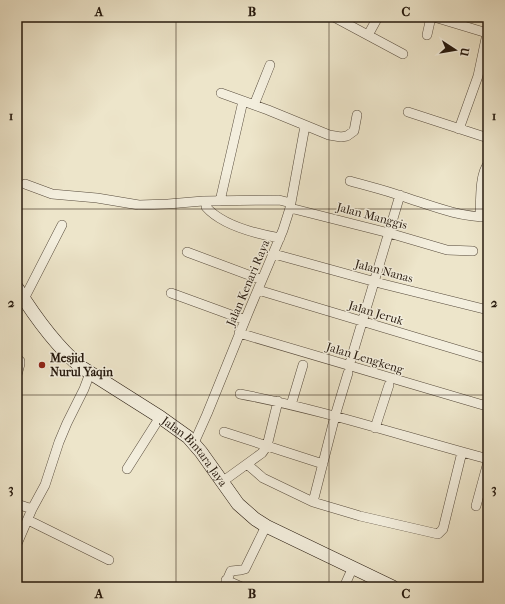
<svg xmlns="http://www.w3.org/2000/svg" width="505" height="604" font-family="'IM FELL French Canon',serif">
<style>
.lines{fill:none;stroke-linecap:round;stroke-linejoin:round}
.street-casing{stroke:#574b3c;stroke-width:10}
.secondary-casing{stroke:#25180d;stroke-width:14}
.street{stroke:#f3eedd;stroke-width:9}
.secondary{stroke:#f3eedd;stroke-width:13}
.grid{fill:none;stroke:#25180d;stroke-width:1;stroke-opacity:0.55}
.poi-dot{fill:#8f2418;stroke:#f3eedd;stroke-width:1.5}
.labels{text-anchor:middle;stroke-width:3;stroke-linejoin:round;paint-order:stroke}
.street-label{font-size:12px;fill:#25180d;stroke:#f3eedd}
.poi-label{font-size:12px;font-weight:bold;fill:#25180d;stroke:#f3eedd;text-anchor:start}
.neatline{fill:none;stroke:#25180d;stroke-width:1.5}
.grid-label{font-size:13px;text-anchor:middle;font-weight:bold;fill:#25180d}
</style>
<rect width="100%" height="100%" fill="#ede5ca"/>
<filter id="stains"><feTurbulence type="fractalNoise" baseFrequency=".005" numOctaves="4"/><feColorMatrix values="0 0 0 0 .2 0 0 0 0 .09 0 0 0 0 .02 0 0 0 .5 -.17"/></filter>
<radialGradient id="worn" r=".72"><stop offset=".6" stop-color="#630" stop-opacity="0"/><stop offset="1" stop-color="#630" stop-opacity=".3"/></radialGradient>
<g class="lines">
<defs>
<path id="street" d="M334,17L403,54
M434,17L487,33
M368,35L378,17
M427,35L431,17
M221,93L268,110L329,135L341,137L347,136L354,131L357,115
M254,105L270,65
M408,112L488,138
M459,129L478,76L488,29
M350,181C367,186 385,190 401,196C430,205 457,217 488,217
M25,184L52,194L97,198L139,205L168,204L203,201L279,200L291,203
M220,201L243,101
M206,207C222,225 257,234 280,238
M290,208L389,233L447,250L473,251
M480,217C481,202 479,176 488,164
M187,252L262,280
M274,254L383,284L488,310
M258,290L488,359
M171,293L245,320
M24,299L62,225
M239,333L483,405L488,403
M17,359L20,361V364L17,375
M349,366L400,195
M240,394C324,410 405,437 488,459
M291,405L303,365
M375,428L389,385
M224,432L323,464
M194,443L207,414L248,313L283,230L290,208L305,126
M247,464L263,478L313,502L360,516L438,534L443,529L462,452
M127,469L160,417
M222,482L262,453L267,446L278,401
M313,502L335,416L348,373
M17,504L32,509
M476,506L488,462
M28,520L109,560
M17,544L32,509L45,485L59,442L67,423L84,389L90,373
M226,580L242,587
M224,587L231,571L241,570L245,569L266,526
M344,587L353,567
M485,587L488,581"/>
<g id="secondary">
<path id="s1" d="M17,288C35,317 55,345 81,367L160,417L188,437L201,452L238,504L255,519L266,526L393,587"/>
</g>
</defs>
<use href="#street" class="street-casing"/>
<use href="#secondary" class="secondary-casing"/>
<use href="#street" class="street"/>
<use href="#secondary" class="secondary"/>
</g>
<path class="grid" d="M176,17V587M329,17V587M17,209H488M17,395H488"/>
<circle class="poi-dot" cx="42" cy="365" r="4"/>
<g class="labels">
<g class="street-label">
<text transform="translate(372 216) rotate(15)" y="4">Jalan Manggis</text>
<text transform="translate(384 271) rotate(15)" y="4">Jalan Nanas</text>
<text transform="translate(248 283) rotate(-67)" y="4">Jalan Kenari Raya</text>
<text transform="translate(376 313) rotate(17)" y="4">Jalan Jeruk</text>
<text transform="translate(365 358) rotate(17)" y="4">Jalan Lengkeng</text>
<text dy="4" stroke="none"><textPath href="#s1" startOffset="245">Jalan Bintara Jaya</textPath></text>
</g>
<g class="poi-label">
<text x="50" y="362">Mesjid<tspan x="50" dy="14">Nurul Yaqin</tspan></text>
</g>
</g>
<rect width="505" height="604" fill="none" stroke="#ede5ca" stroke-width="44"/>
<g transform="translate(455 50) rotate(102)" stroke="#f3eedd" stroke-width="3" paint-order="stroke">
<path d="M0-3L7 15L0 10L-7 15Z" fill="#25180d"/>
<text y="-6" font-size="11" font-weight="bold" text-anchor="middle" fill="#25180d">U</text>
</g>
<rect x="22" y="22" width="461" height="560" class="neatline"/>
<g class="grid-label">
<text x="99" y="16">A</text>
<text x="252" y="16">B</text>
<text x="406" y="16">C</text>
<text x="11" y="120">1</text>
<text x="494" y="120">1</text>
<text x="11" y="307">2</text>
<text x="494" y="307">2</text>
<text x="11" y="493">3</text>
<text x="494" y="493">3</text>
<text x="99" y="598">A</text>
<text x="252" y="598">B</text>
<text x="406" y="598">C</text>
</g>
<rect width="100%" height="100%" filter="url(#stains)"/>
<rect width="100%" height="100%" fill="url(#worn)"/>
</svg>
